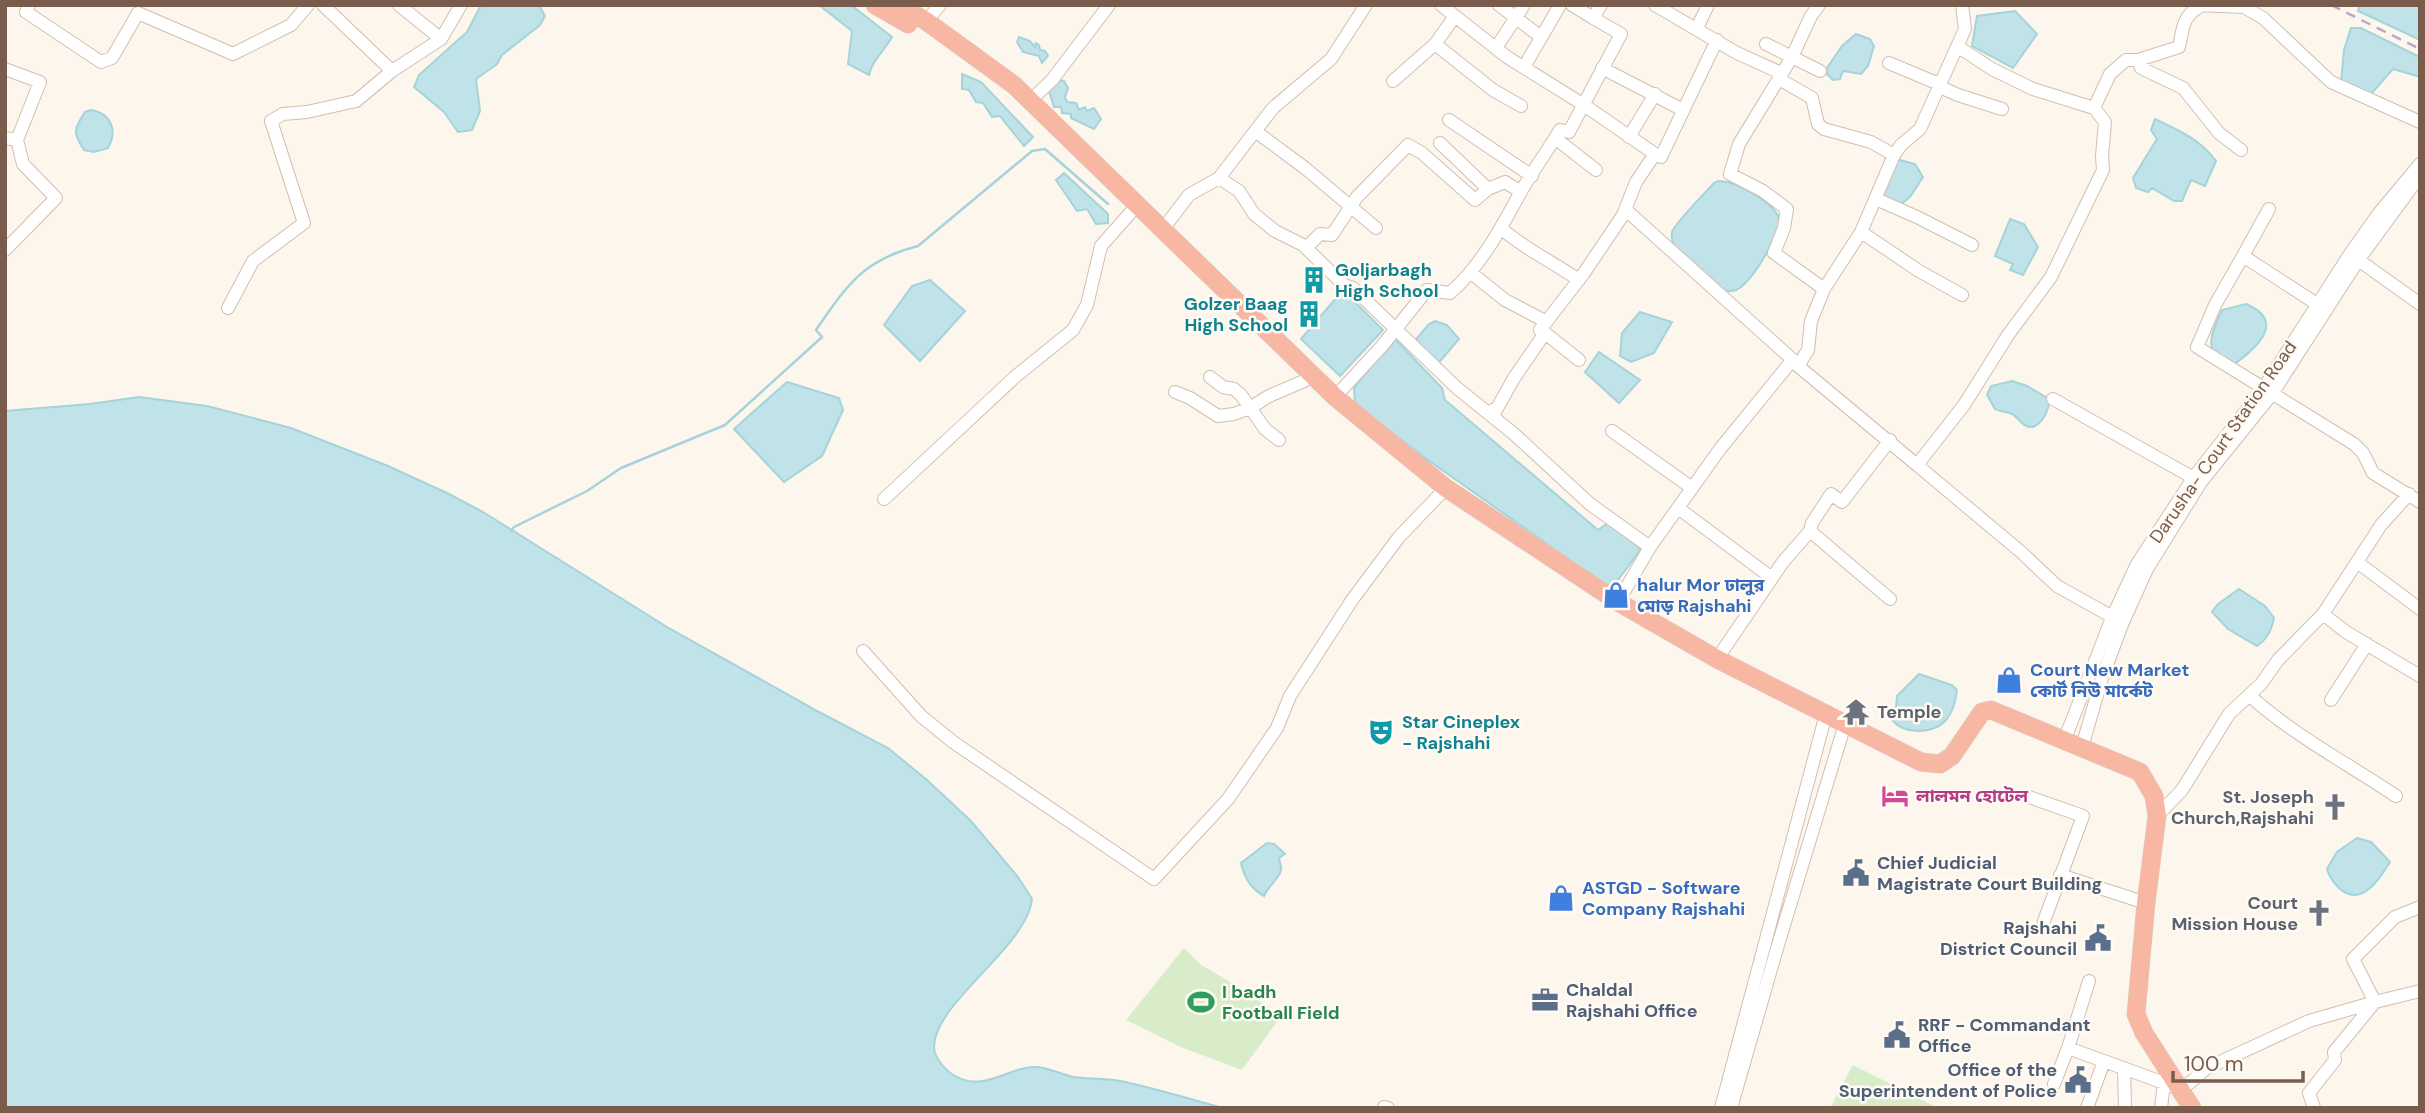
<svg xmlns="http://www.w3.org/2000/svg" width="2425" height="1113" font-family="'DM Sans','Noto Sans Bengali',sans-serif">
<style>
.green{fill:#d8ecc9}
.water{fill:#bfe3e8;stroke:#a5d3da;stroke-width:2}
.lines{fill:none;stroke-linecap:round;stroke-linejoin:round}
.stream{stroke:#a5d3da;stroke-width:2.5}
.minor-casing{stroke:#d1beb0;stroke-width:14}
.highway-casing{stroke:#dad1cd;stroke-width:19}
.minor{stroke:#fff;stroke-width:12}
.highway{stroke:#f7b7a3;stroke-width:18}
.rail{stroke:#b9a8c9;stroke-width:2.5;stroke-dasharray:10 7;stroke-linecap:butt}
.labels{text-anchor:middle;stroke-width:5;stroke-linejoin:round;paint-order:stroke}
.culture-label{font-size:18px;font-weight:bold;fill:#0d838f;stroke:#fffaf3;text-anchor:start}
.street-label{font-size:18px;fill:#7a5c4d;stroke:#fffaf3}
.shop-label{font-size:18px;font-weight:bold;fill:#366cbe;stroke:#fffaf3;text-anchor:start}
.worship-label{font-size:18px;font-weight:bold;fill:#5b616d;stroke:#fffaf3;text-anchor:end}
.hotel-label{font-size:18px;font-weight:bold;fill:#b23c85;stroke:#fffaf3;text-anchor:start}
.service-label{font-size:18px;font-weight:bold;fill:#4e5e75;stroke:#fffaf3;text-anchor:start}
.leisure-label{font-size:18px;font-weight:bold;fill:#27864d;stroke:#fffaf3;text-anchor:start}
</style>
<rect width="100%" height="100%" fill="#fdf6ec"/>
<path class="green" d="M1184,948L1201,965L1241,988L1281,1016L1242,1070L1181,1047L1126,1020Z
M1853,1065L1938,1108H1830Z"/>
<path class="water" d="M481,5H539L545,16L540,25L502,55L497,64L476,79L480,111L472,130L458,132L444,112L414,87L419,75L467,32Z
M819,5H851L892,37C885,50 872,60 869,75L848,64L852,31Z
M2360,5H2420V40L2358,11Z
M2015,11L2037,34L2013,68L1972,46L1977,16Z
M2351,28H2361L2420,57V77L2393,69L2371,94L2341,82L2344,50Z
M1856,34L1870,39L1874,46L1868,66L1861,74L1843,71L1840,79L1833,80L1827,74V68L1842,46Z
M1019,37L1030,41L1035,47L1036,43L1039,45L1040,50L1045,51L1048,56L1042,63L1039,56L1023,52L1017,42Z
M962,74L981,82L1033,137L1024,146L1000,116L992,117L983,103L976,102L969,90L962,89Z
M1054,80L1064,81L1068,88L1065,97L1067,102L1076,103L1079,110L1085,107L1087,111L1094,108L1101,119L1094,129L1071,118V114L1062,113L1061,107H1054L1048,88Z
M91,110C111,113 118,131 108,148L94,152L84,150C72,132 74,129 85,112Z
M2155,119C2178,130 2200,139 2216,161L2205,186L2191,180L2182,201H2174L2152,188L2148,192L2136,188L2133,178L2157,139L2151,130Z
M1900,160L1915,164L1923,177L1910,197L1900,205L1884,200L1882,193L1897,161Z
M1064,173L1108,214V223L1096,224L1087,209L1077,211L1056,180Z
M1718,181C1736,181 1775,203 1780,220C1778,237 1752,283 1736,290C1733,291 1729,291 1725,292L1675,249C1673,244 1671,238 1672,232C1676,222 1705,193 1714,183Z
M2010,219L2024,224L2038,247L2023,275L2010,270L2013,264L1995,256Z
M930,280L965,311L920,361L884,325L912,286Z
M1343,290L1383,330L1340,376L1301,339Z
M2246,304C2287,321 2257,348 2233,365L2213,354C2208,336 2215,326 2222,310Z
M1640,312L1672,322L1654,353L1631,362L1620,356L1622,333Z
M1435,321L1447,325L1459,339L1436,366L1413,343L1429,324Z
M1394,338L1442,388L1445,400L1598,530L1608,523L1641,549L1618,580L1607,586L1425,458L1355,404L1354,388Z
M1599,352L1640,380L1619,403L1585,372Z
M2012,381L2027,386L2049,399C2050,408 2042,426 2031,427C2022,427 2018,417 2012,414C2006,411 2000,412 1995,409L1987,395L1991,386Z
M787,382L839,398L843,410L822,456L784,482L734,429Z
M139,397L207,406L291,428L388,466L449,494L483,512L667,627L819,712L888,748L927,780L971,821L1018,877L1032,899C1027,947 934,1003 934,1047C934,1058 946,1071 955,1076C985,1093 1008,1066 1037,1067C1049,1068 1061,1074 1073,1077C1088,1079 1105,1078 1120,1081C1155,1088 1189,1099 1223,1108H5V411L90,404Z
M2239,589L2265,606L2274,618C2271,631 2268,638 2257,646L2228,629L2212,612L2218,604Z
M1919,674L1952,685L1957,690C1954,715 1944,731 1918,731C1908,731 1899,728 1892,720L1891,712L1896,707L1897,696Z
M2357,838L2371,842L2390,862C2379,880 2361,908 2339,888C2333,882 2329,877 2327,869L2337,852Z
M1267,843L1274,844L1285,854L1279,858C1279,862 1282,866 1281,870C1280,878 1267,887 1264,896C1251,889 1244,877 1241,863Z"/>
<g class="lines">
<path class="stream" d="M511,531L514,527L587,491L621,468L725,425L822,337L816,330C847,285 863,260 918,246L1032,151L1045,149L1108,204"/>
<defs>
<path id="minor" d="M29,5L26,12L101,62L112,58L138,13L233,54L291,25L308,5
M323,5L392,71
M399,5L441,39
M1441,5L1507,57L1584,105L1655,154
M1499,5L1541,37
M1572,5L1593,18
M1655,5L1735,52L1781,73
M1819,5L1811,16L1792,57L1739,144L1730,174L1763,191L1787,209L1784,228L1774,253L1824,289
M2197,5L2244,7L2263,18L2331,82L2420,122
M926,21L940,5
M1697,28L1708,5
M1435,44L1493,90L1521,106
M1766,44L1820,71
M1957,46L1992,69L2033,89L2094,108L2110,74L2126,60H2138L2179,47C2183,29 2182,17 2199,7
M1496,48L1524,5
M2138,60L2141,68L2183,88L2219,133L2241,150
M1889,63L1939,84
M1524,67L1560,5
M1602,68L1683,110
M5,69L40,82L17,140L5,138
M1779,79L1812,98L1818,124L1824,129L1871,142L1894,155
M1393,81L1435,44L1455,16
M1938,86L1958,95L2002,109
M1031,100L1052,80L1109,5
M1449,120L1532,176
M1255,131L1305,168L1376,228
M1629,137L1655,94
M1555,138L1596,170
M1440,143L1488,189
M1219,178L1239,191L1254,214L1275,231L1303,245L1344,285L1353,288L1457,388L1514,434L1590,504L1650,547L1618,602
M1876,199L1917,217L1972,245
M1626,210L1793,360
M1163,229L1189,195L1219,178L1273,108L1331,59L1366,5
M1502,229C1526,250 1553,262 1579,280
M1861,232L1919,271L1962,295
M1306,248L1320,234L1332,235L1357,197L1408,145L1422,153L1475,200L1488,189L1505,182L1521,192
M5,250L56,198L23,164L17,140
M2243,256L2269,209
M2353,256L2420,304
M1470,272L1505,300L1545,321
M228,308L253,261L304,223L271,121L283,114L307,112L356,101L392,71L441,39L461,5
M2323,308L2243,256L2215,305L2197,347L2354,444L2363,453L2373,473L2420,502
M1545,333L1579,360
M1798,366L1917,465L1964,405L2008,335L2051,277L2103,170L2102,156L2105,122L2094,108
M1210,377L1223,387L1234,389L1241,395L1265,429L1279,440
M1175,392L1190,398L1218,416L1234,414L1250,408L1269,396L1304,381
M1335,397L1382,346L1427,290L1450,293C1480,267 1500,230 1519,195C1531,173 1547,152 1560,130L1569,132L1621,34L1593,18L1601,5
M2053,399L2199,481
M1488,413L1493,410L1495,412L1514,378L1545,333L1540,330L1584,273L1623,215L1636,182L1655,154L1661,157L1717,40
M1612,431L1692,488
M1917,465L2021,552L2057,586L2118,620
M884,499L1016,376L1073,330L1087,305L1101,246L1132,211
M1678,508L1772,578
M1810,531L1890,599
M1650,547L1720,449L1790,363L1793,360L1798,366L1808,350L1811,321L1824,289L1861,232L1894,155L1901,145L1920,129L1965,29L1962,5
M2357,562L2420,609
M2323,614L2346,632L2420,676
M863,651L921,716L953,742L1154,879L1228,799L1277,728L1290,696L1352,600L1399,537L1446,488
M1717,659L1783,562L1810,531L1812,523L1831,494L1842,502L1890,440
M2249,695C2293,735 2347,763 2396,796
M2331,700L2367,644
M2064,741L2112,618L2137,564L2194,477L2263,389L2350,254L2379,213L2420,164
M2082,747L2102,678L2123,622L2147,569L2201,482L2272,394L2359,259L2420,176
M2029,797L2083,816L2044,921
M2157,816L2182,790L2229,714L2261,684L2278,660L2323,614L2381,525L2409,494
M2060,875L2146,903
M2089,981L2068,1048L2178,1088L2187,1085L2207,1068L2309,1021L2375,1002L2353,959L2395,917L2420,907
M2124,1068L2125,1108
M2054,1084L2068,1048
M1384,1107L1388,1108
M1721,1108L1826,714
M1731,1108L1778,945L1845,724
M2087,1108L2104,1061
M2161,1108L2164,1083
M2314,1108L2309,1093L2335,1060L2334,1052L2375,1002L2420,991"/>
<path id="highway" d="M875,5L908,24
M897,5L926,21L1014,85L1335,397L1446,488L1618,602L1717,659L1921,762L1940,764L1952,756L1982,712L1991,710L2140,772L2154,796L2157,816L2146,903L2136,1014L2144,1033L2192,1108"/>
</defs>
<use href="#minor" class="minor-casing"/>
<use href="#highway" class="highway-casing"/>
<use href="#minor" class="minor"/>
<use href="#highway" class="highway"/>
<path class="rail" d="M2331,5L2420,49"/>
</g>
<defs>
<symbol id="building-bare" viewBox="-9 -9 18 18"><path d="M-4-6H4V6H1V3H-1V6H-4ZM-2.5-4.3h1.7v1.8h-1.7ZM.8-4.3h1.7v1.8H.8ZM-2.5-1h1.7V.8h-1.7ZM.8-1h1.7V.8H.8Z" fill="#0f9aa8" stroke="#fffaf3" stroke-width="2.5" paint-order="stroke"/></symbol>
<symbol id="shop-bare" viewBox="-9 -9 18 18"><path d="M-5-2.5h2.3a2.7 3.5 0 0 1 5.4 0H5L5.5 6h-11ZM-1.5-2.5h3a1.5 2.3 0 0 0-3 0Z" fill="#3f7fe0" stroke="#fffaf3" stroke-width="2.5" paint-order="stroke"/></symbol>
<symbol id="temple-bare" viewBox="-9 -9 18 18"><path d="M0-6L5-2H3V0L6.5 2.5H4V6H1.5V3h-3V6H-4V2.5H-6.5L-3 0V-2H-5Z" fill="#6b7280" stroke="#fffaf3" stroke-width="2.5" paint-order="stroke"/></symbol>
<symbol id="theatre-bare" viewBox="-9 -9 18 18"><path d="M-5-5.5Q0-4 5-5.5V0Q5 5 0 6Q-5 5-5 0ZM-3.3-2.5H-1v1.5H-3.3ZM1-2.5H3.3v1.5H1ZM-2.8 1Q0 5.5 2.8 1Z" fill="#0f9aa8" stroke="#fffaf3" stroke-width="2.5" paint-order="stroke"/></symbol>
<symbol id="hotel-bare" viewBox="-9 -9 18 18"><path d="M-6-4.5h1.5V1H6V5H4.5V3h-9V5H-6ZM-4 0a1.8 1.8 0 1 1 3.6 0ZM.5 0V-2.5h3Q6-2.5 6 0Z" fill="#d1479c" stroke="#fffaf3" stroke-width="2.5" paint-order="stroke"/></symbol>
<symbol id="church-bare" viewBox="-9 -9 18 18"><path d="M-1.2-6h2.4v3.5h3.3v2.4h-3.3V6h-2.4V-.1h-3.3v-2.4h3.3Z" fill="#6b7280" stroke="#fffaf3" stroke-width="2.5" paint-order="stroke"/></symbol>
<symbol id="civic-bare" viewBox="-9 -9 18 18"><path d="M-.6-6.5H3V-4.5H.6V-3L4-1V1h2V6H-6V1h2V-1L-.6-3ZM-1.2 2.5V6h2.4V2.5Z" fill="#5c6f8a" stroke="#fffaf3" stroke-width="2.5" paint-order="stroke"/></symbol>
<symbol id="office-bare" viewBox="-9 -9 18 18"><path d="M-6-3h4V-5.5h4V-3h4V5H-6ZM-1-4.5V-3h2v-1.5ZM-6 0V1H6V0Z" fill="#5c6f8a" stroke="#fffaf3" stroke-width="2.5" paint-order="stroke"/></symbol>
<symbol id="stadium-bare" viewBox="-9 -9 18 18"><path d="M0-5a6.5 5 0 1 0 0 10a6.5 5 0 1 0 0-10ZM-3.5-1.8h7v3.6h-7Z" fill="#2e9e5b" stroke="#fffaf3" stroke-width="2.5" paint-order="stroke"/></symbol>
</defs>
<g fill-rule="evenodd">
<use href="#building-bare" x="1295" y="261" width="38" height="38"/>
<use href="#building-bare" x="1290" y="295" width="38" height="38"/>
<use href="#shop-bare" x="1597" y="576" width="38" height="38"/>
<use href="#shop-bare" x="1990" y="661" width="38" height="38"/>
<use href="#temple-bare" x="1837" y="693" width="38" height="38"/>
<use href="#theatre-bare" x="1362" y="713" width="38" height="38"/>
<use href="#hotel-bare" x="1876" y="777" width="38" height="38"/>
<use href="#church-bare" x="2316" y="788" width="38" height="38"/>
<use href="#civic-bare" x="1837" y="854" width="38" height="38"/>
<use href="#shop-bare" x="1542" y="879" width="38" height="38"/>
<use href="#church-bare" x="2300" y="894" width="38" height="38"/>
<use href="#civic-bare" x="2079" y="919" width="38" height="38"/>
<use href="#office-bare" x="1526" y="981" width="38" height="38"/>
<use href="#stadium-bare" x="1182" y="983" width="38" height="38"/>
<use href="#civic-bare" x="1878" y="1016" width="38" height="38"/>
<use href="#civic-bare" x="2059" y="1061" width="38" height="38"/>
</g>
<g class="labels">
<g class="culture-label">
<text x="1335" y="276">Goljarbagh<tspan x="1335" dy="21">High School</tspan></text>
<text x="1288" y="310" text-anchor="end">Golzer Baag<tspan x="1288" dy="21">High School</tspan></text>
<text x="1402" y="728">Star Cineplex<tspan x="1402" dy="21">- Rajshahi</tspan></text>
</g>
<g class="street-label">
<text transform="translate(2223 442) rotate(-55)" y="6">Darusha- Court Station Road</text>
</g>
<g class="shop-label">
<text x="1637" y="591">halur Mor ঢালুর<tspan x="1637" dy="21">মোড় Rajshahi</tspan></text>
<text x="2030" y="676">Court New Market<tspan x="2030" dy="21">কোর্ট নিউ মার্কেট</tspan></text>
<text x="1582" y="894">ASTGD - Software<tspan x="1582" dy="21">Company Rajshahi</tspan></text>
</g>
<g class="worship-label">
<text x="1877" y="718" text-anchor="start">Temple</text>
<text x="2314" y="803">St. Joseph<tspan x="2314" dy="21">Church,Rajshahi</tspan></text>
<text x="2298" y="909">Court<tspan x="2298" dy="21">Mission House</tspan></text>
</g>
<g class="hotel-label">
<text x="1916" y="802">লালমন হোটেল</text>
</g>
<g class="service-label">
<text x="1877" y="869">Chief Judicial<tspan x="1877" dy="21">Magistrate Court Building</tspan></text>
<text x="2077" y="934" text-anchor="end">Rajshahi<tspan x="2077" dy="21">District Council</tspan></text>
<text x="1566" y="996">Chaldal<tspan x="1566" dy="21">Rajshahi Office</tspan></text>
<text x="1918" y="1031">RRF - Commandant<tspan x="1918" dy="21">Office</tspan></text>
<text x="2057" y="1076" text-anchor="end">Office of the<tspan x="2057" dy="21">Superintendent of Police</tspan></text>
</g>
<g class="leisure-label">
<text x="1222" y="998">I badh<tspan x="1222" dy="21">Football Field</tspan></text>
</g>
</g>
<rect width="2425" height="1113" fill="none" stroke="#7a5c4d" stroke-width="14"/>
<path d="M2173 1071v10h130v-10" fill="none" stroke="#7a5c4d" stroke-width="3.5"/>
<text x="2184" y="1071" font-size="21" fill="#7a5c4d" stroke="#fffaf3" stroke-width="5" paint-order="stroke">100 m</text>
</svg>
